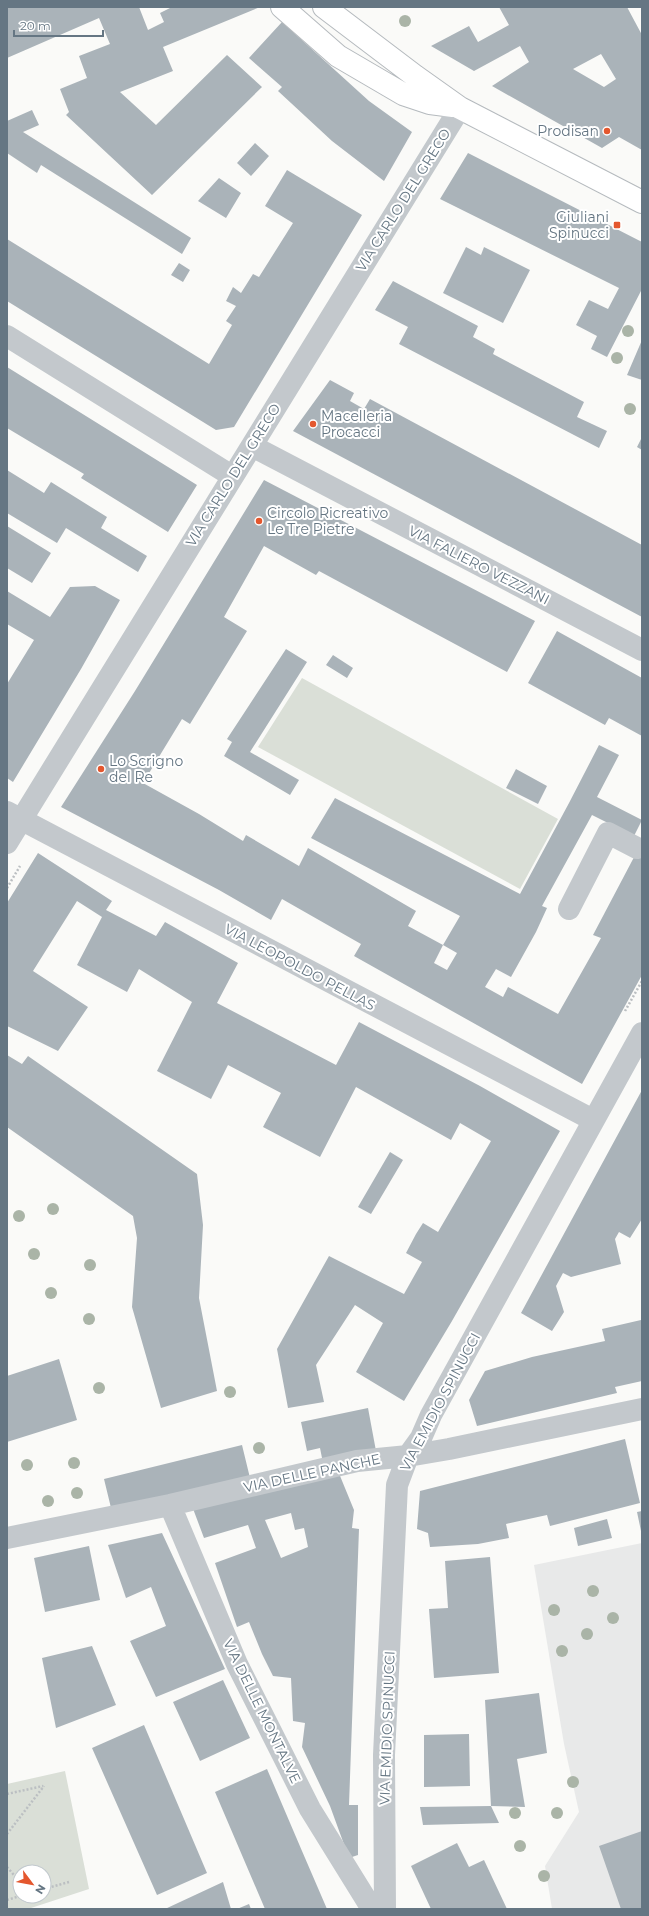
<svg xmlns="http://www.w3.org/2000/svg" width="649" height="1916" font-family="Montserrat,sans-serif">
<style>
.built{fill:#e8e9e9}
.green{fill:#dadfd7;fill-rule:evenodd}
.building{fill:#aab3b9;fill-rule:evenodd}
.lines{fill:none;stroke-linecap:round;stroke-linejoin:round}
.major-casing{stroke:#b5babe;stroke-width:24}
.path{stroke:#bbbfc2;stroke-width:2.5;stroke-dasharray:2 2;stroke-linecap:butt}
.minor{stroke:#c3c8cc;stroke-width:22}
.major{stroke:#fff;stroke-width:22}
.tree{fill:#aab4a7}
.poi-dot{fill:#e4572e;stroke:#fff;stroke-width:1.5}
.labels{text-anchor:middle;stroke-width:4;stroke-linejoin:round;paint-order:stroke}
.poi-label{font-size:14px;fill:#657683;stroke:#fff;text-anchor:start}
.street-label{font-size:14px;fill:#657683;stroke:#fff}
</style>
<rect width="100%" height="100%" fill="#fafaf8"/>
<path class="built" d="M642,1543V1909H552L545,1866L579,1812L564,1744L534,1565Z"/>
<path class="green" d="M302,678L558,819L520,889L258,747Z
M65,1771L89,1889L28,1909H7V1784ZM20,1872H44V1896H20Z"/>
<path class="building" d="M7,7H139L148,30L164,22L160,13L172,7H260L163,47L173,71L120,92L156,125L227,55L262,87L152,195L66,115L69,112L60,89L87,78L79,56L110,44L99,18L7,58Z
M499,7H627L642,35V150L619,137L602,148L492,86L529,62L520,46L474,71L431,46L469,26L478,42L509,25ZM601,54L616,79L604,87L573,69Z
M282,22L369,101L412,132L384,181L332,141L278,91L282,87L249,58Z
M32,110L39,125L23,132L191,238L182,254L41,165L37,173L7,153V121Z
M255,143L269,156L251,176L237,163Z
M468,153L642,242V289L607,357L591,349L597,336L576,325L589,300L608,309L619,288L440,199Z
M287,170L362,215L234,427L216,430L7,301V239L209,364L232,325L226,321L236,306L226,301L233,287L241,293L253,274L259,277L293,223L265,206Z
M219,178L241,193L226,218L198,201Z
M466,247L481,255L484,247L530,270L503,323L443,293Z
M179,263L190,270L183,282L171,275Z
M393,281L478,326L473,337L495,349L493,354L584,402L577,417L607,431L599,448L399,344L408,327L375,310Z
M642,340V380L627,375Z
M7,367L197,485L168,532L81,478L84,474L7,428Z
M330,380L354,393L350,401L364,409L370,399L642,545V617L293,431Z
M642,437V450L637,447Z
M7,470L44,493L51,482L107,517L101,528L147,556L138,572L66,528L57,543L7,513Z
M264,480L535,621L507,672L319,571L316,575L264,546L224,617L247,631L190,724L182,719L143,783L199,814L243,841L246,835L299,866L308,848L416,911L408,926L443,945L434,963L447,970L457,953L443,945L460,916L311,838L335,798L520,894L569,803L599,745L619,755L597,797L642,820L634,836L592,815L542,906L547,908L536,932L511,977L496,969L485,987L503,997L508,987L558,1014L601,938L593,935L642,842V975L582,1084L354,956L361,944L282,899L271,920L219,890L61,807L135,691Z
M7,526L51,553L32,583L7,568Z
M95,586L120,600L81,669L13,782L7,778V684L34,640L7,624V591L50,617L70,587Z
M557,631L642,678V736L609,718L605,725L528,683Z
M286,649L307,662L250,752L299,780L290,795L224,756L232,742L227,739Z
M333,655L353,668L347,678L326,665Z
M516,769L547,786L538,804L506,788Z
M38,853L112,901L106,910L156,936L165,922L238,963L217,1003L336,1065L359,1022L480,1086L560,1131L452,1321L404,1401L356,1372L383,1323L355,1305L316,1365L324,1402L288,1408L277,1349L329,1256L404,1294L422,1262L406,1253L416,1234L423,1223L438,1232L491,1141L460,1123L451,1140L356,1087L320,1157L263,1127L281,1093L228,1065L211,1099L157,1071L192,1002L139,969L127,992L77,965L102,917L77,901L33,971L88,1007L58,1051L7,1026V903Z
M7,1055L22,1064L28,1056L197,1174L203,1225L199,1298L217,1391L161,1408L132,1307L137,1238L133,1216L7,1127Z
M642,1090V1219L630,1238L619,1232L615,1239L621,1264L571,1277L563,1273L556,1286L564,1312L552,1331L521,1313Z
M390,1152L403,1160L371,1214L358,1207Z
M641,1320L642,1381L615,1387L617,1393L477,1426L469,1400L485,1371L532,1357L605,1341L602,1329Z
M59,1359L77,1420L7,1442V1376Z
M368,1408L376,1451L323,1463L320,1448L307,1451L301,1422Z
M625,1439L640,1503L550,1526L547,1515L506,1524L509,1538L478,1544L430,1547L428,1533L417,1529L420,1491Z
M242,1445L250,1478L112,1512L104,1479Z
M338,1471L354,1510L352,1528L359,1529L349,1805H358V1855L349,1858L330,1806L302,1747L305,1723L293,1721L291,1678L273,1676L262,1654L249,1622L237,1627L215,1563L256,1548L248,1525L204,1538L192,1506ZM291,1513L295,1530L304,1528L308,1547L281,1558L265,1520Z
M642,1511V1531H641L637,1512Z
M607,1519L612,1538L578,1546L574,1528Z
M162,1533L225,1669L156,1697L130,1641L166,1626L151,1587L126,1598L108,1545Z
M89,1546L100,1600L45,1612L34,1558Z
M490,1557L499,1673L434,1678L429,1609L448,1608L445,1561Z
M92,1646L116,1705L56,1728L42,1658Z
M223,1680L250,1738L200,1761L173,1702Z
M539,1693L547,1753L517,1759L525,1807L491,1806L485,1700Z
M144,1725L207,1873L157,1895L92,1748Z
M469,1734L470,1786L424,1787V1735Z
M267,1769L302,1851L327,1909H265L215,1792Z
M491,1806L499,1823L423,1825L420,1807Z
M642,1831V1909H621L599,1846Z
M457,1843L469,1867L484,1860L507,1909H431L411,1866Z
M223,1882L231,1909H165Z
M249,1904L251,1909H237Z"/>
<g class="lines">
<defs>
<path id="major" d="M282,7L338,56L403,94L430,103L453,106
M324,7L415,76L460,108L642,202"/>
</defs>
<use href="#major" class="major-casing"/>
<path class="path" d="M7,888L20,866
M625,1011L642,981
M7,1794L43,1786
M7,1834L44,1786
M7,1867L20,1882
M44,1889L69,1882
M7,1900L20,1896"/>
<path class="minor" d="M7,336L232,476
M252,446L642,650
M7,812L593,1120
M7,843L460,108
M569,909L608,833L637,848
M170,1505L237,1664L310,1809L372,1909
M7,1538L170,1505L357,1461L408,1456L449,1449L642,1409
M385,1909L384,1755L397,1485L408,1456L421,1438L431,1415L642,1033"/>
<use href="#major" class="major"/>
</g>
<g class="tree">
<circle cx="405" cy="21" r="6"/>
<circle cx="628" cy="331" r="6"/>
<circle cx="617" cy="358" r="6"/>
<circle cx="630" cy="409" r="6"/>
<circle cx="53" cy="1209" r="6"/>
<circle cx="19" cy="1216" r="6"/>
<circle cx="34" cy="1254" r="6"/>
<circle cx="90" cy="1265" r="6"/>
<circle cx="51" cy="1293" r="6"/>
<circle cx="89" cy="1319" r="6"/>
<circle cx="99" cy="1388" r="6"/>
<circle cx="230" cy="1392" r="6"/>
<circle cx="259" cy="1448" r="6"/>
<circle cx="74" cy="1463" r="6"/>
<circle cx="27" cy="1465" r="6"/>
<circle cx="77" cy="1493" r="6"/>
<circle cx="48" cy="1501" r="6"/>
<circle cx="593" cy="1591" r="6"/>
<circle cx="554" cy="1610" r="6"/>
<circle cx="613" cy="1618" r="6"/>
<circle cx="587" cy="1634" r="6"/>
<circle cx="562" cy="1651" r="6"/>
<circle cx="573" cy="1782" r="6"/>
<circle cx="515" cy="1813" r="6"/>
<circle cx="557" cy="1813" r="6"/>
<circle cx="520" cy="1846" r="6"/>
<circle cx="544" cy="1876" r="6"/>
</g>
<g class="poi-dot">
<circle cx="607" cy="131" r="4"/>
<rect x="613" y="221" width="8" height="8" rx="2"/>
<circle cx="313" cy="424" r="4"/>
<circle cx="259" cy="521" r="4"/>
<circle cx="101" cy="769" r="4"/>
</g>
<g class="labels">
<g class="poi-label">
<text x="599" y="136" text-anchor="end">Prodisan</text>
<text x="609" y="222" text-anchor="end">Giuliani<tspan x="609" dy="16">Spinucci</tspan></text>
<text x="321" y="421">Macelleria<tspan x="321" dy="16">Procacci</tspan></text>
<text x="267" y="518">Circolo Ricreativo<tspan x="267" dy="16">Le Tre Pietre</tspan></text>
<text x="109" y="766">Lo Scrigno<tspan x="109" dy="16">del Re</tspan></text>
</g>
<g class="street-label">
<text transform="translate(403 200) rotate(-58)" y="5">VIA CARLO DEL GRECO</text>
<text transform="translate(233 475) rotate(-58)" y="5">VIA CARLO DEL GRECO</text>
<text transform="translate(479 565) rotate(27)" y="5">VIA FALIERO VEZZANI</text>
<text transform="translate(300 967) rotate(28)" y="5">VIA LEOPOLDO PELLAS</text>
<text transform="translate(440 1402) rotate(-62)" y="5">VIA EMIDIO SPINUCCI</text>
<text transform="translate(312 1473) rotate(-12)" y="5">VIA DELLE PANCHE</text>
<text transform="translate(262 1711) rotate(64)" y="5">VIA DELLE MONTALVE</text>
<text transform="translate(387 1728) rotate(-88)" y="5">VIA EMIDIO SPINUCCI</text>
</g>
</g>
<rect width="649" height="1916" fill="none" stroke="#657683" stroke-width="16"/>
<g transform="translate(32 1884) rotate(122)"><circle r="19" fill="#ffffff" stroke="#c1c8cd"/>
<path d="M0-3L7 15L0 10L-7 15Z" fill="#e4572e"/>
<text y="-6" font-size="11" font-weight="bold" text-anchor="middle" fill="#657683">N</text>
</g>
<path d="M14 30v6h89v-6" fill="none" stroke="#657683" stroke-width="2"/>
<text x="20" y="30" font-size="12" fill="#657683" stroke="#ffffff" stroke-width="3" paint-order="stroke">20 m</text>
</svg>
